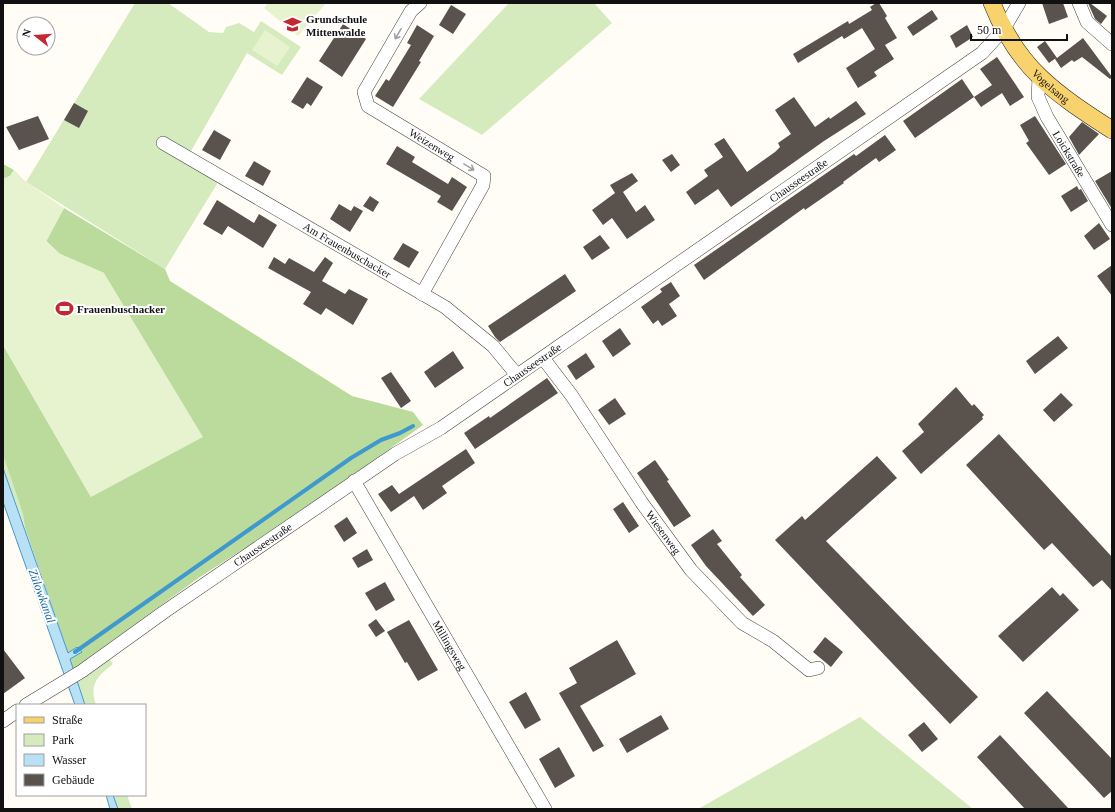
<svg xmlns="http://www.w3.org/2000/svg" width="1115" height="812" font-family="Georgia,serif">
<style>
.green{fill:#d6ebbd}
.forest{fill:#badb9c}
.pitch{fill:#e7f2cf}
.water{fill:#b9e1f6;stroke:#4099ce}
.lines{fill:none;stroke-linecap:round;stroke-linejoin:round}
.stream{stroke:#4099ce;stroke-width:4}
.building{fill:#5a524d}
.minor-casing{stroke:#444;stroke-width:14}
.major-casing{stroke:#222;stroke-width:18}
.minor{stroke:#fff;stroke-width:13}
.major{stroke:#f8d26c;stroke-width:17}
.oneway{stroke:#a0a0a0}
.labels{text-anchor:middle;stroke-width:4;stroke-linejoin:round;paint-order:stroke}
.poi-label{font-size:11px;font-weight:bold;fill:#111;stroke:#fff;text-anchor:start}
.street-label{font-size:11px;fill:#111;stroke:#fff}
.water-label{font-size:12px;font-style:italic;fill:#186ba5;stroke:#fff}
</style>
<rect width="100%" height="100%" fill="#fffdf5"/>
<path class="green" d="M135,3H168L209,32L223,33L226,27L239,23L254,32L261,21L301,47L282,75L247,53L187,158L220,179L165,269L26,182Z
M509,3H594L612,23L482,135L419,99Z
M3,455L23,514L25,528L3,468Z
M109,658L113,664C97,677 89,683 96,705H85L77,681Z
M860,717L973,809H698Z
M113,795H127L132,809H118Z"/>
<path class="forest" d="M3,164L14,170L10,176L3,179Z
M64,208L165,269L170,281L352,396L413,412L423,425L311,505L200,577L73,669L70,659L81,652L77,647L68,653L25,528L23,514L3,455V345L91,497L104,273L60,254L46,241Z"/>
<path class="pitch" d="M268,3H326L298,36L264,8Z
M265,30L290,47L277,66L252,50Z
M14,170L26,182L64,208L46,242L60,254L104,273L203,437L91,497L3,345V179L10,176Z"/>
<path class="water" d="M3,468L68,653L77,647L82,652L70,659L85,705H75L3,502Z
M106,795H113L118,809H110Z"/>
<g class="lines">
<path class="stream" d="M75,652L351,458L381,440L400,433L413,426"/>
</g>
<path class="building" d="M876,3H879L887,16L885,18L897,38L885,45L894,59L874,72L877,76L858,88L846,68L875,49L862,28L844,39L842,36L798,63L793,54L848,21L849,24L872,10L870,7Z
M1042,3H1063L1068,17L1049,24Z
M1088,3H1090L1107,16L1101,24L1095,19Z
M451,5L466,14L453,34L439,25Z
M932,10L938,19L913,36L907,27Z
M343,24L366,39L342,77L319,61Z
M417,25L434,36L419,61L421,62L393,107L375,96L386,79L389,81L411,45L407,43Z
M967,25L973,37L956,48L950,36Z
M1083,38L1112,77L1110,79L1082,57L1074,62L1072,60L1061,68L1055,59L1056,58L1049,63L1037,47L1045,41L1057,58Z
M997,57L1024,97L1010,106L1002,93L981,107L974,97L992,85L980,69Z
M307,77L323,87L311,106L307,103L303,109L291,102Z
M962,79L974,97L915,138L903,121Z
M794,97L815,127L829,117L830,119L856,101L866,114L824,141L731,207L718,189L695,205L686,192L708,176L704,170L723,157L714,144L724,138L747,172L775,152L780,147L778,143L791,134L775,110Z
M74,103L88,111L79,128L64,120Z
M38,116L49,139L19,150L6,127Z
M1035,116L1066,164L1049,175L1026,143L1029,141L1020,125Z
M1082,122L1099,134L1079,155L1069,137Z
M214,130L231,140L220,160L202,150Z
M885,135L896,150L879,162L876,158L843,182L844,183L805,210L804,208L704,280L694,265L854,154L856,156Z
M397,146L415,157L412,162L448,184L452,177L467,187L452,211L437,202L441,196L386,164Z
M672,154L680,165L671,172L662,160Z
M254,161L271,171L263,186L245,176Z
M1112,171V209L1095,181Z
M632,173L638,181L623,192L636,212L645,205L655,220L627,239L612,218L603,225L592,210L615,193L610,185Z
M1077,186L1079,190L1081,189L1088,201L1071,212L1061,196Z
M370,196L379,202L373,212L363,206Z
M217,200L254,223L259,214L277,225L263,248L228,226L222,235L203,224Z
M339,204L351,211L354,206L363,211L350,232L330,219Z
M1099,223L1110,239L1094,250L1084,236Z
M600,235L610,248L592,260L583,247Z
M403,243L419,252L409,268L393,259Z
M274,257L285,264L289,258L314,272L325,257L333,263L322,281L345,294L349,289L368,299L353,325L326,308L321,315L303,304L311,292L268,268Z
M1112,265V296L1097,276Z
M565,274L576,291L500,342L495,337L488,326Z
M671,282L680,296L669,304L677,316L662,326L658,320L653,324L641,307L662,292L660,289Z
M620,328L631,344L613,357L602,341Z
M1058,336L1068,348L1035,374L1026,361Z
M453,351L464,368L435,388L424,372Z
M586,353L595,367L576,380L567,366Z
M391,372L411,401L401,408L381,378Z
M547,378L558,393L475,449L464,433L489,416L490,418Z
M956,387L972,406L974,404L984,415L982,417L983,419L921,474L902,451L924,432L918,424Z
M1061,393L1073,405L1054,422L1043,410Z
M615,398L626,414L609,425L598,410Z
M999,434L1112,557V591L1102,580L1093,587L1052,543L1044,550L966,465Z
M466,449L475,463L442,486L447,493L423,510L414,496L391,512L378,494L392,485L399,494Z
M877,456L897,478L826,541L978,697L950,724L775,540L802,516L805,520Z
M655,460L669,480L667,481L691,516L674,527L637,473Z
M623,502L639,526L629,533L613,509Z
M347,517L357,533L344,542L334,526Z
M713,529L722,541L717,544L742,575L740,577L765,605L753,616L706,566L691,545Z
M367,549L373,560L358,568L352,558Z
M385,582L395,600L376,611L365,593Z
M1052,587L1060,596L1063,593L1079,610L1023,662L998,636Z
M376,619L385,631L376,637L368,625Z
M409,620L438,670L418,681L407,662L405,663L387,632Z
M825,637L843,652L831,667L813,652Z
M617,640L636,674L580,706L604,746L593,752L559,693L577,683L569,668Z
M3,649L25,678L3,694Z
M1047,691L1112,759V791L1104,798L1024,713Z
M526,692L541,720L525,729L509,702Z
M661,715L669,729L627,753L619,739Z
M924,722L938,739L922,752L908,735Z
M1000,735L1069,809H1025L977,757Z
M559,747L575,776L555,788L539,759Z"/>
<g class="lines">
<defs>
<g id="minor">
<path id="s1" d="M420,3L411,11L364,92L368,106L484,176L483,185L422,294"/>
<path d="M1079,3L1087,22L1112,44"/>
<path id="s2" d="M1039,78L1038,97L1047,117L1112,225"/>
<path id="s3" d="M163,143L445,307L493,346L517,375"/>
<path id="s4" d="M543,358L572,396L642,503L691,570L742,623L773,641L809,670L818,668"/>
<path id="s5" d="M354,481L545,809"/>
<path id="s6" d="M26,705L82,671L164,612L395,454L441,428L982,53L1003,30L1019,3"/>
<path d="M3,721L17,711"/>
</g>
<g id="major">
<path id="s7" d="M992,3C1018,69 1055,93 1112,130"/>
</g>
</defs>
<use href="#minor" class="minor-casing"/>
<use href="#major" class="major-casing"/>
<use href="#minor" class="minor"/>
<use href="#major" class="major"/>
</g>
<defs><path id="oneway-shaft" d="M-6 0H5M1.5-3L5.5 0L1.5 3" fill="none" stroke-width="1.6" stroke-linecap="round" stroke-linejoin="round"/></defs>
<g class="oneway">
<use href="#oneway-shaft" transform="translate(398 34) rotate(120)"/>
<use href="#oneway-shaft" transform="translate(469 167) rotate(31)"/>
</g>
<defs>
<symbol id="school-bare" viewBox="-9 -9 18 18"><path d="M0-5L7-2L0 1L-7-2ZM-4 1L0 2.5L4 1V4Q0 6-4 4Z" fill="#c32732" stroke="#fff" stroke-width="2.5" paint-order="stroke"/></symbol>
<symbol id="stadium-bare" viewBox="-9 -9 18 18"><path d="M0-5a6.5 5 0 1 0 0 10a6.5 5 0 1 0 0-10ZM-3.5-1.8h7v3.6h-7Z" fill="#c32732" stroke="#fff" stroke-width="2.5" paint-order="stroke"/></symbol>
</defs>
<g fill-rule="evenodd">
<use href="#school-bare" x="280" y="12" width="25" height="25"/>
<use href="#stadium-bare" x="52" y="296" width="25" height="25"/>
</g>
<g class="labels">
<g class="poi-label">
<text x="306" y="23">Grundschule<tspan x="306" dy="13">Mittenwalde</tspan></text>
<text x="77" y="313">Frauenbuschacker</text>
</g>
<g class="street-label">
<text dy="4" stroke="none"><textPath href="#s7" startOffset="103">Vogelsang</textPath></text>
<text dy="4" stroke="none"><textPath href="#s1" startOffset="195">Weizenweg</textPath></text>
<text dy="4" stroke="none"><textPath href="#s2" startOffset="84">Loickstraße</textPath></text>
<text dy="4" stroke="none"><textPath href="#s6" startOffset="934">Chausseestraße</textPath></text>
<text dy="4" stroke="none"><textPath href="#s3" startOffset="213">Am Frauenbuschacker</textPath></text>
<text dy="4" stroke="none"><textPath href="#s6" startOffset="610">Chausseestraße</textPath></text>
<text dy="4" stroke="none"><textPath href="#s4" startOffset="212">Wiesenweg</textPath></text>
<text dy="4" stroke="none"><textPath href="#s6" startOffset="286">Chausseestraße</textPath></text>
<text dy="4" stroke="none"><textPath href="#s5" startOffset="190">Millingsweg</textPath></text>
</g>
<g class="water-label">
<text transform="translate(42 596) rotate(70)" y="4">Zülowkanal</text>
</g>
</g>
<rect width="1115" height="812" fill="none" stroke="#111111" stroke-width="8"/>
<rect x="16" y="704" width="130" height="92" fill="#ffffff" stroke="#a0a0a0"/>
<rect x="24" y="717" width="20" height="6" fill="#f8d26c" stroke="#a0a0a0"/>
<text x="52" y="724" font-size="12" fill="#111111">Straße</text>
<rect x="24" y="734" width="20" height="12" fill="#d6ebbd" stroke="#a0a0a0"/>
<text x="52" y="744" font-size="12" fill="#111111">Park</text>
<rect x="24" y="754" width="20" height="12" fill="#b9e1f6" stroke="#a0a0a0"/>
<text x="52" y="764" font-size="12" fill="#111111">Wasser</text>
<rect x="24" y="774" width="20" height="12" fill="#5a524d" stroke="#a0a0a0"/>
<text x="52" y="784" font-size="12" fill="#111111">Gebäude</text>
<g transform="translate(36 36) rotate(287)"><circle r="19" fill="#ffffff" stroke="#a0a0a0"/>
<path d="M0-3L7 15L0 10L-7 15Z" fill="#c32732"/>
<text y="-6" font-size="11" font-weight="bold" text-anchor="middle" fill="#111111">N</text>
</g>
<path d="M971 34v6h96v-6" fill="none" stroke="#111111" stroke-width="2"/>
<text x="977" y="34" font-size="12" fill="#111111" stroke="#ffffff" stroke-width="3" paint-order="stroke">50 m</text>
</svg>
